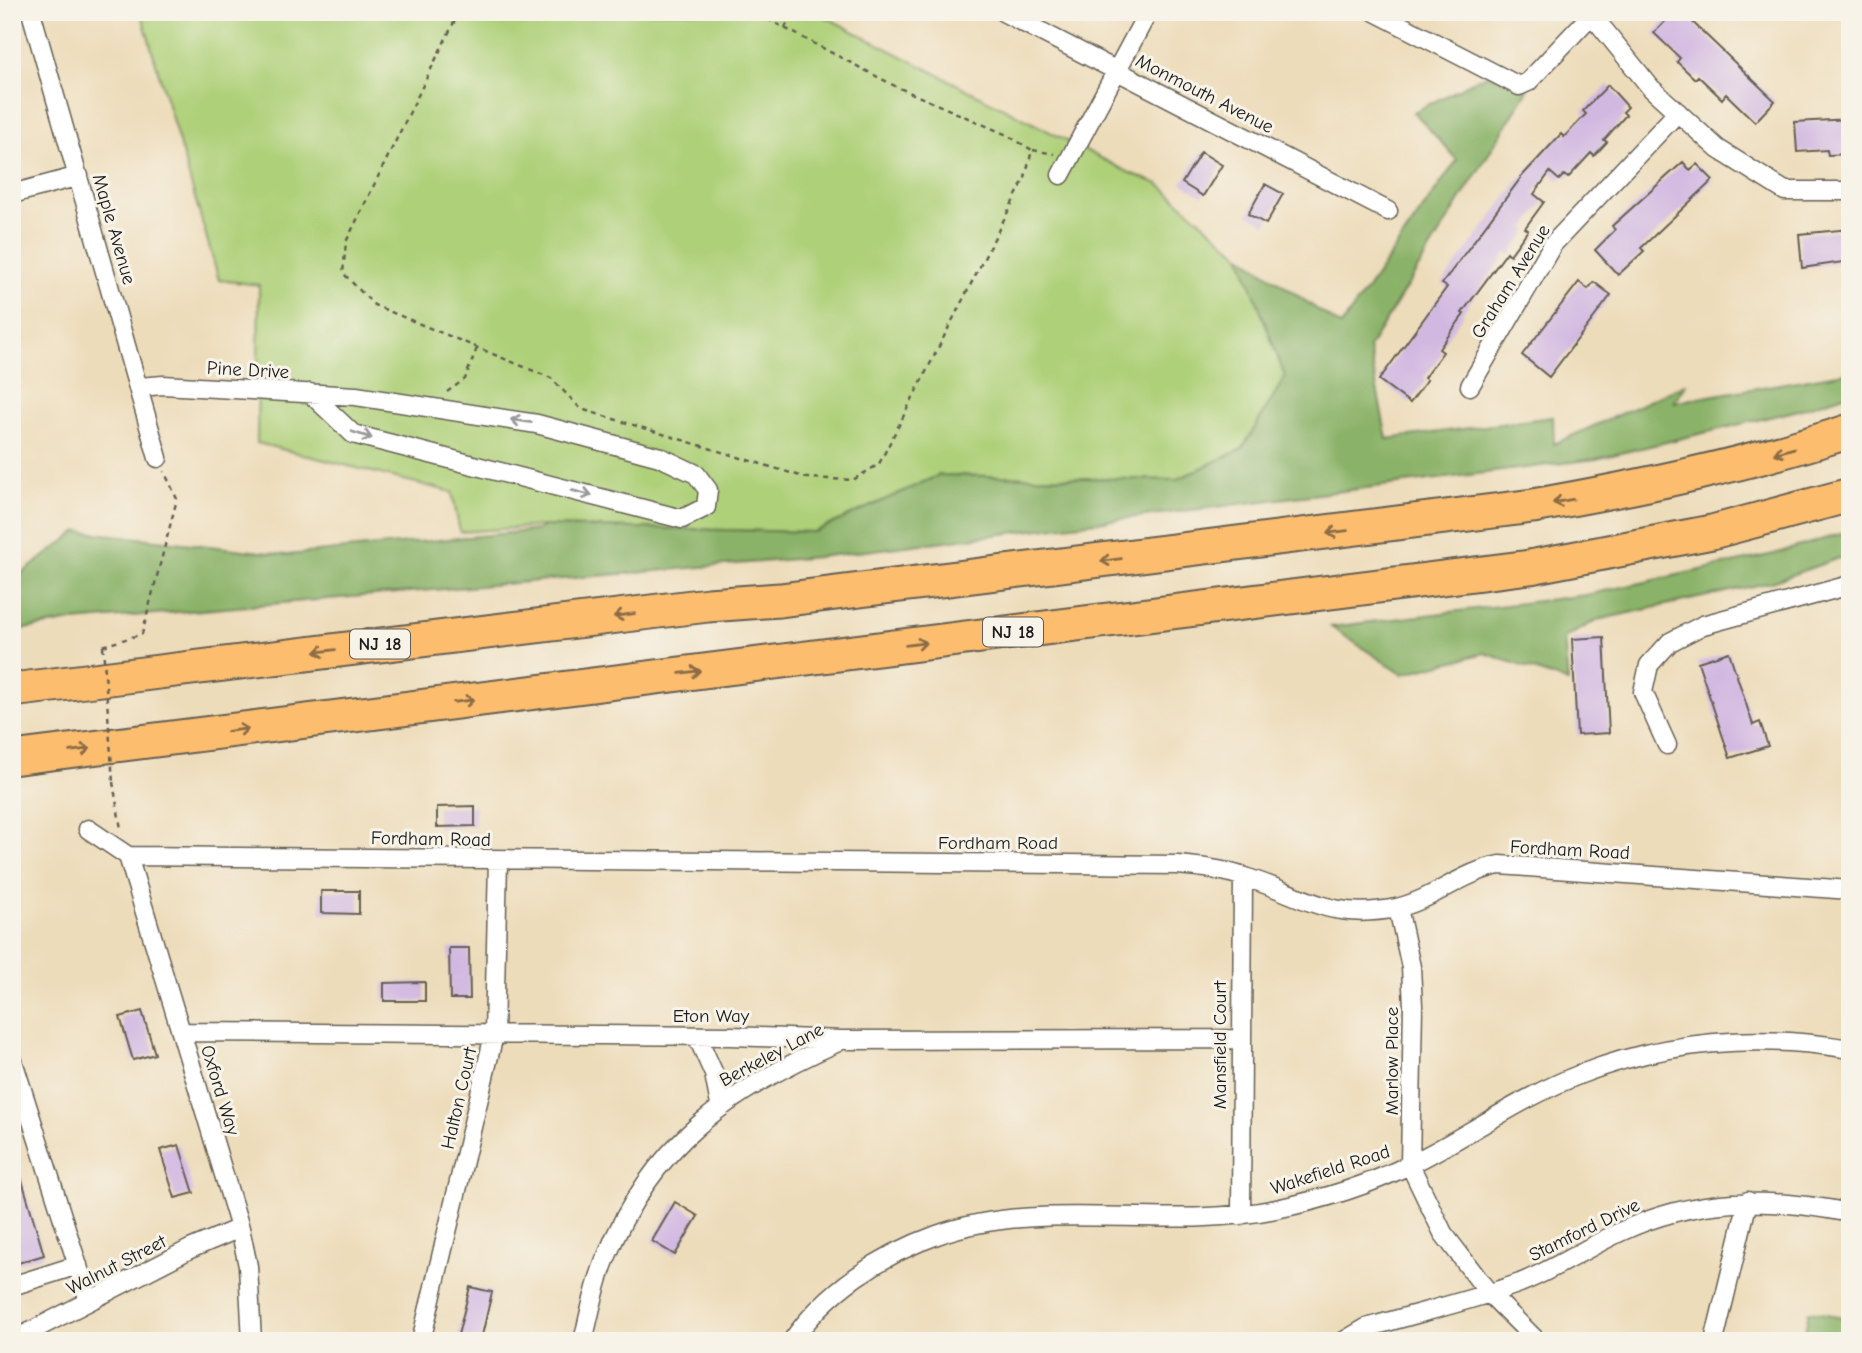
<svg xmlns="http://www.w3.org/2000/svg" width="1862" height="1353" font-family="'Comic Neue',sans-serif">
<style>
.green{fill:#aed078;stroke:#65764a;stroke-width:2}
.forest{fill:#8ab268;stroke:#536742;stroke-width:2}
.building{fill:#d1b8e1}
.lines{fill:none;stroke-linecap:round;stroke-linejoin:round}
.service-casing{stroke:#655f53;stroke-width:12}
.minor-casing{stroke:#655f53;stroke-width:21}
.motorway-casing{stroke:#655f53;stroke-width:37}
.path{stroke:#655f53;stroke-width:2.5;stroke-dasharray:5 5;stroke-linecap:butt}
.service{stroke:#fff;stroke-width:9}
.minor{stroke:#fff;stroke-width:18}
.motorway{stroke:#fcbd6e;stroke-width:33}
.path-bridge{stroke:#655f53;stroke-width:2.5;stroke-dasharray:5 5;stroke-linecap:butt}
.oneway{stroke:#999}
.oneway2{stroke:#8c6c45}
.labels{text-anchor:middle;stroke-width:6;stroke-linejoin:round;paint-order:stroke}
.shield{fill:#f7f3e8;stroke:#5e5c59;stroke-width:2}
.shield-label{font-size:18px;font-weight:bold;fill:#1c1c1c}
.street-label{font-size:19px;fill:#1c1c1c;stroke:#f7f3e8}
</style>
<rect width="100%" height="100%" fill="#f7f3e8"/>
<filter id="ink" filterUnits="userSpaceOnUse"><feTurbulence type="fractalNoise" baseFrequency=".0143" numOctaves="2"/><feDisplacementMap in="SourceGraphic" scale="14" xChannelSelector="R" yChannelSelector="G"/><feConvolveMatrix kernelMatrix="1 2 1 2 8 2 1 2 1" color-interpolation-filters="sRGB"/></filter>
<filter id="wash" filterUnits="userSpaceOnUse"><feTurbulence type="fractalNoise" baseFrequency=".00686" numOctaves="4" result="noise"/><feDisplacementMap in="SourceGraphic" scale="28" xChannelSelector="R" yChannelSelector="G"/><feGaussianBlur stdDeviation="1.57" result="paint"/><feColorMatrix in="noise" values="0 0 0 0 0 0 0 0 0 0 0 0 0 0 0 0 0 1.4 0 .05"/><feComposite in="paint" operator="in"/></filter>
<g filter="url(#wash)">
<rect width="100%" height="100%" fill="#eddcba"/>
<path class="green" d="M141,12H816L1130,173L1159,184L1240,255L1286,377L1242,449L1176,480L939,475L814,532L543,526L460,532L452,492L257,443L259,285L219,280Z"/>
<path class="forest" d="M1488,74L1528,90L1369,348L1387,439L1553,417L1554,444L1686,384L1674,402L1850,372V393L1799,410L1596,459L818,557L73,621L12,631V577H17L78,531L287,555L538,530L543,526L814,532L939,475L1176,480L1242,449L1285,377L1240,255L1341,326L1457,160L1414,112Z
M1850,531V554L1772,582L1597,620L1564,638L1568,682L1485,653L1402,674L1331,627L1586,595L1774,554Z
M1809,1311L1850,1318V1341H1803Z"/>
<g id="blocks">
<path class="building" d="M1674,12H1682L1775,101L1755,122L1726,94L1722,99L1698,76L1695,79L1677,62L1680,58L1654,33Z
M1608,85L1628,107L1623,112L1626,115L1604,140L1607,142L1594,156L1591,153L1568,178L1564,175L1559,180L1550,172L1534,194L1544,202L1525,228L1528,230L1510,255L1507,252L1462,313L1464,314L1439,349L1443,352L1424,378L1427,380L1410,403L1379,380L1447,287L1442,284L1523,175L1561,134L1564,137L1586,114L1583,111Z
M1850,119V154L1828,155L1827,150L1797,152L1795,122Z
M1201,152L1222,165L1203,196L1182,183Z
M1683,162L1690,170L1697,164L1713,180L1641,248L1644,251L1618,275L1595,250L1615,230L1612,226Z
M1265,184L1283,194L1266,224L1248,214Z
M1850,229V261L1802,268L1799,234Z
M1579,282L1588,289L1594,282L1611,295L1549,377L1522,355Z
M1604,637L1609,733L1577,735L1572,639Z
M1729,652L1753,725L1760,722L1768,746L1730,758L1698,662Z
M475,806V826L437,827V807Z
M321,891H359V914L321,913Z
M449,948H469L470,999H450Z
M425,982V1001H384V983Z
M142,1011L155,1054L133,1060L120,1017Z
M179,1145L194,1193L175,1198L160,1150Z
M16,1160L44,1255L15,1264L12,1254V1161Z
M675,1202L698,1216L675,1255L652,1241Z
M470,1287L492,1292L481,1340L458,1335Z"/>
</g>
</g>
<g filter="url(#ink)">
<use href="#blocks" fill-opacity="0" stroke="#655f53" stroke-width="2"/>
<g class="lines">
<defs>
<path id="service" d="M1835,1341L1850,1333"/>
<path id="minor" d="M31,12L158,458
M1003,12L1388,211
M1375,12L1519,86L1528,82L1594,12
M1592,15L1651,88L1718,149L1785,191H1850
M1061,175L1148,12
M12,194L79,176
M1470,386L1553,244L1678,112
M139,387L163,385L356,396L537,424L660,457L696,474L708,490L706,507L682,519L353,434L310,393
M1667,745L1643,692L1649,665L1670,642L1703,625L1850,585
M88,829L128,856
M128,856L1178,865C1199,867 1220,869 1241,876C1301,893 1327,922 1396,908C1433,900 1462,872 1500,865L1850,890
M128,856L240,1228L248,1266L252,1341
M1398,908L1411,967L1413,1006L1410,1165L1443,1233L1488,1292L1537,1341
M182,1032L731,1036L842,1040L1240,1039
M697,1036L714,1074L720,1105
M12,1058L89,1301
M1241,1215L1243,876
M12,1286L78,1265
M12,1341L190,1249L240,1228
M421,1341L494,1035L498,860
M583,1341C590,1313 595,1284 606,1258C652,1143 729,1091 838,1042
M792,1341C826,1291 881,1255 937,1235C1041,1197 1166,1232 1276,1209C1321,1200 1369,1185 1411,1164C1468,1136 1521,1097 1581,1074C1668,1040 1759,1034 1850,1049
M1344,1341L1366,1328C1417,1313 1471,1301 1520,1283C1555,1269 1586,1248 1620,1232C1697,1196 1768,1197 1850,1213
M1714,1341L1748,1201"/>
<path id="motorway" d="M12,690L708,605L780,600L1533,506C1640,487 1746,465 1850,431
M12,758L1530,567L1712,532L1850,495"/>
</defs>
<use href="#service" class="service-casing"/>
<use href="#minor" class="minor-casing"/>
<use href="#motorway" class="motorway-casing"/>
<path class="path" d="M459,12L346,242L343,273L374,305L551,378L581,409L807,478L853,480L879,464L1025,178L1032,150L1007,135L895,86L754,12
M785,28L792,12
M1033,150L1054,154
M447,392L465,379L477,348
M103,646L142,634L177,499L164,471
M113,782L121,829"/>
<use href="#service" class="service"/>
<use href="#minor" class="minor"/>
<use href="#motorway" class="motorway"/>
<path class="path-bridge" d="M103,646L113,782"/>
</g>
<defs><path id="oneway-shaft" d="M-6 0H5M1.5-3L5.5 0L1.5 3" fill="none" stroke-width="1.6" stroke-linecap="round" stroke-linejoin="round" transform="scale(1.75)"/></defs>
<g class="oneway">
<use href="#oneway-shaft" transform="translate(521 421) rotate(-171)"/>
<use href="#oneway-shaft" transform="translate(362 435) rotate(18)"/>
<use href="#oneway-shaft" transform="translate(582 493) rotate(14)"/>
</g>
<g class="oneway2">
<use href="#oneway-shaft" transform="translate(1784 451) rotate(164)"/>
<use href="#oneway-shaft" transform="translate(1563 501) rotate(170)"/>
<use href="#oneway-shaft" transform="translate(1337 532) rotate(173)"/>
<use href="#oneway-shaft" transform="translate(1111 560) rotate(173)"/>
<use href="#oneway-shaft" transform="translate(624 615) rotate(173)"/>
<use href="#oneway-shaft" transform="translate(916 644) rotate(-7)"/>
<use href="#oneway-shaft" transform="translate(325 651) rotate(173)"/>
<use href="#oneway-shaft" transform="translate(690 672) rotate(-7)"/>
<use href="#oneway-shaft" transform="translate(464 701) rotate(-7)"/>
<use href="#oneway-shaft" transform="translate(238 730) rotate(-7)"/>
<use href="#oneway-shaft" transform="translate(80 750) rotate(-7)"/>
</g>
</g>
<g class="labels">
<g class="shield">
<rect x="983" y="617.5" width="60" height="29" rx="5"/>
<rect x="350" y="629.5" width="60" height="29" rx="5"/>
</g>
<g class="shield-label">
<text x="1013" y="638">NJ 18</text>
<text x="380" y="650">NJ 18</text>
</g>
<g class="street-label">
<text transform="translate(1205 93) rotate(27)" y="7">Monmouth Avenue</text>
<text transform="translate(115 229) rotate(74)" y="7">Maple Avenue</text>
<text transform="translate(1510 281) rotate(-58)" y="7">Graham Avenue</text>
<text transform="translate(248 369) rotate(3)" y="7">Pine Drive</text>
<text transform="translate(431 838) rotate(1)" y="7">Fordham Road</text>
<text x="998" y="849">Fordham Road</text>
<text transform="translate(1570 849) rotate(3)" y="7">Fordham Road</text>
<text x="711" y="1022">Eton Way</text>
<text transform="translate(1219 1045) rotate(-90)" y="7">Mansfield Court</text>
<text transform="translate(771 1054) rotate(-28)" y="7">Berkeley Lane</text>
<text transform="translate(1391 1061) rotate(-90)" y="7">Marlow Place</text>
<text transform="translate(221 1090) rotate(73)" y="7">Oxford Way</text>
<text transform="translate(458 1098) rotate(-77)" y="7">Halton Court</text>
<text transform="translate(1330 1169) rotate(-18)" y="7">Wakefield Road</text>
<text transform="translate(1584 1229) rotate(-26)" y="7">Stamford Drive</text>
<text transform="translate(116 1264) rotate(-27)" y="7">Walnut Street</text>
</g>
</g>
<rect width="1862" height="1353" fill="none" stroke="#f7f3e8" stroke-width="42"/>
</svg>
